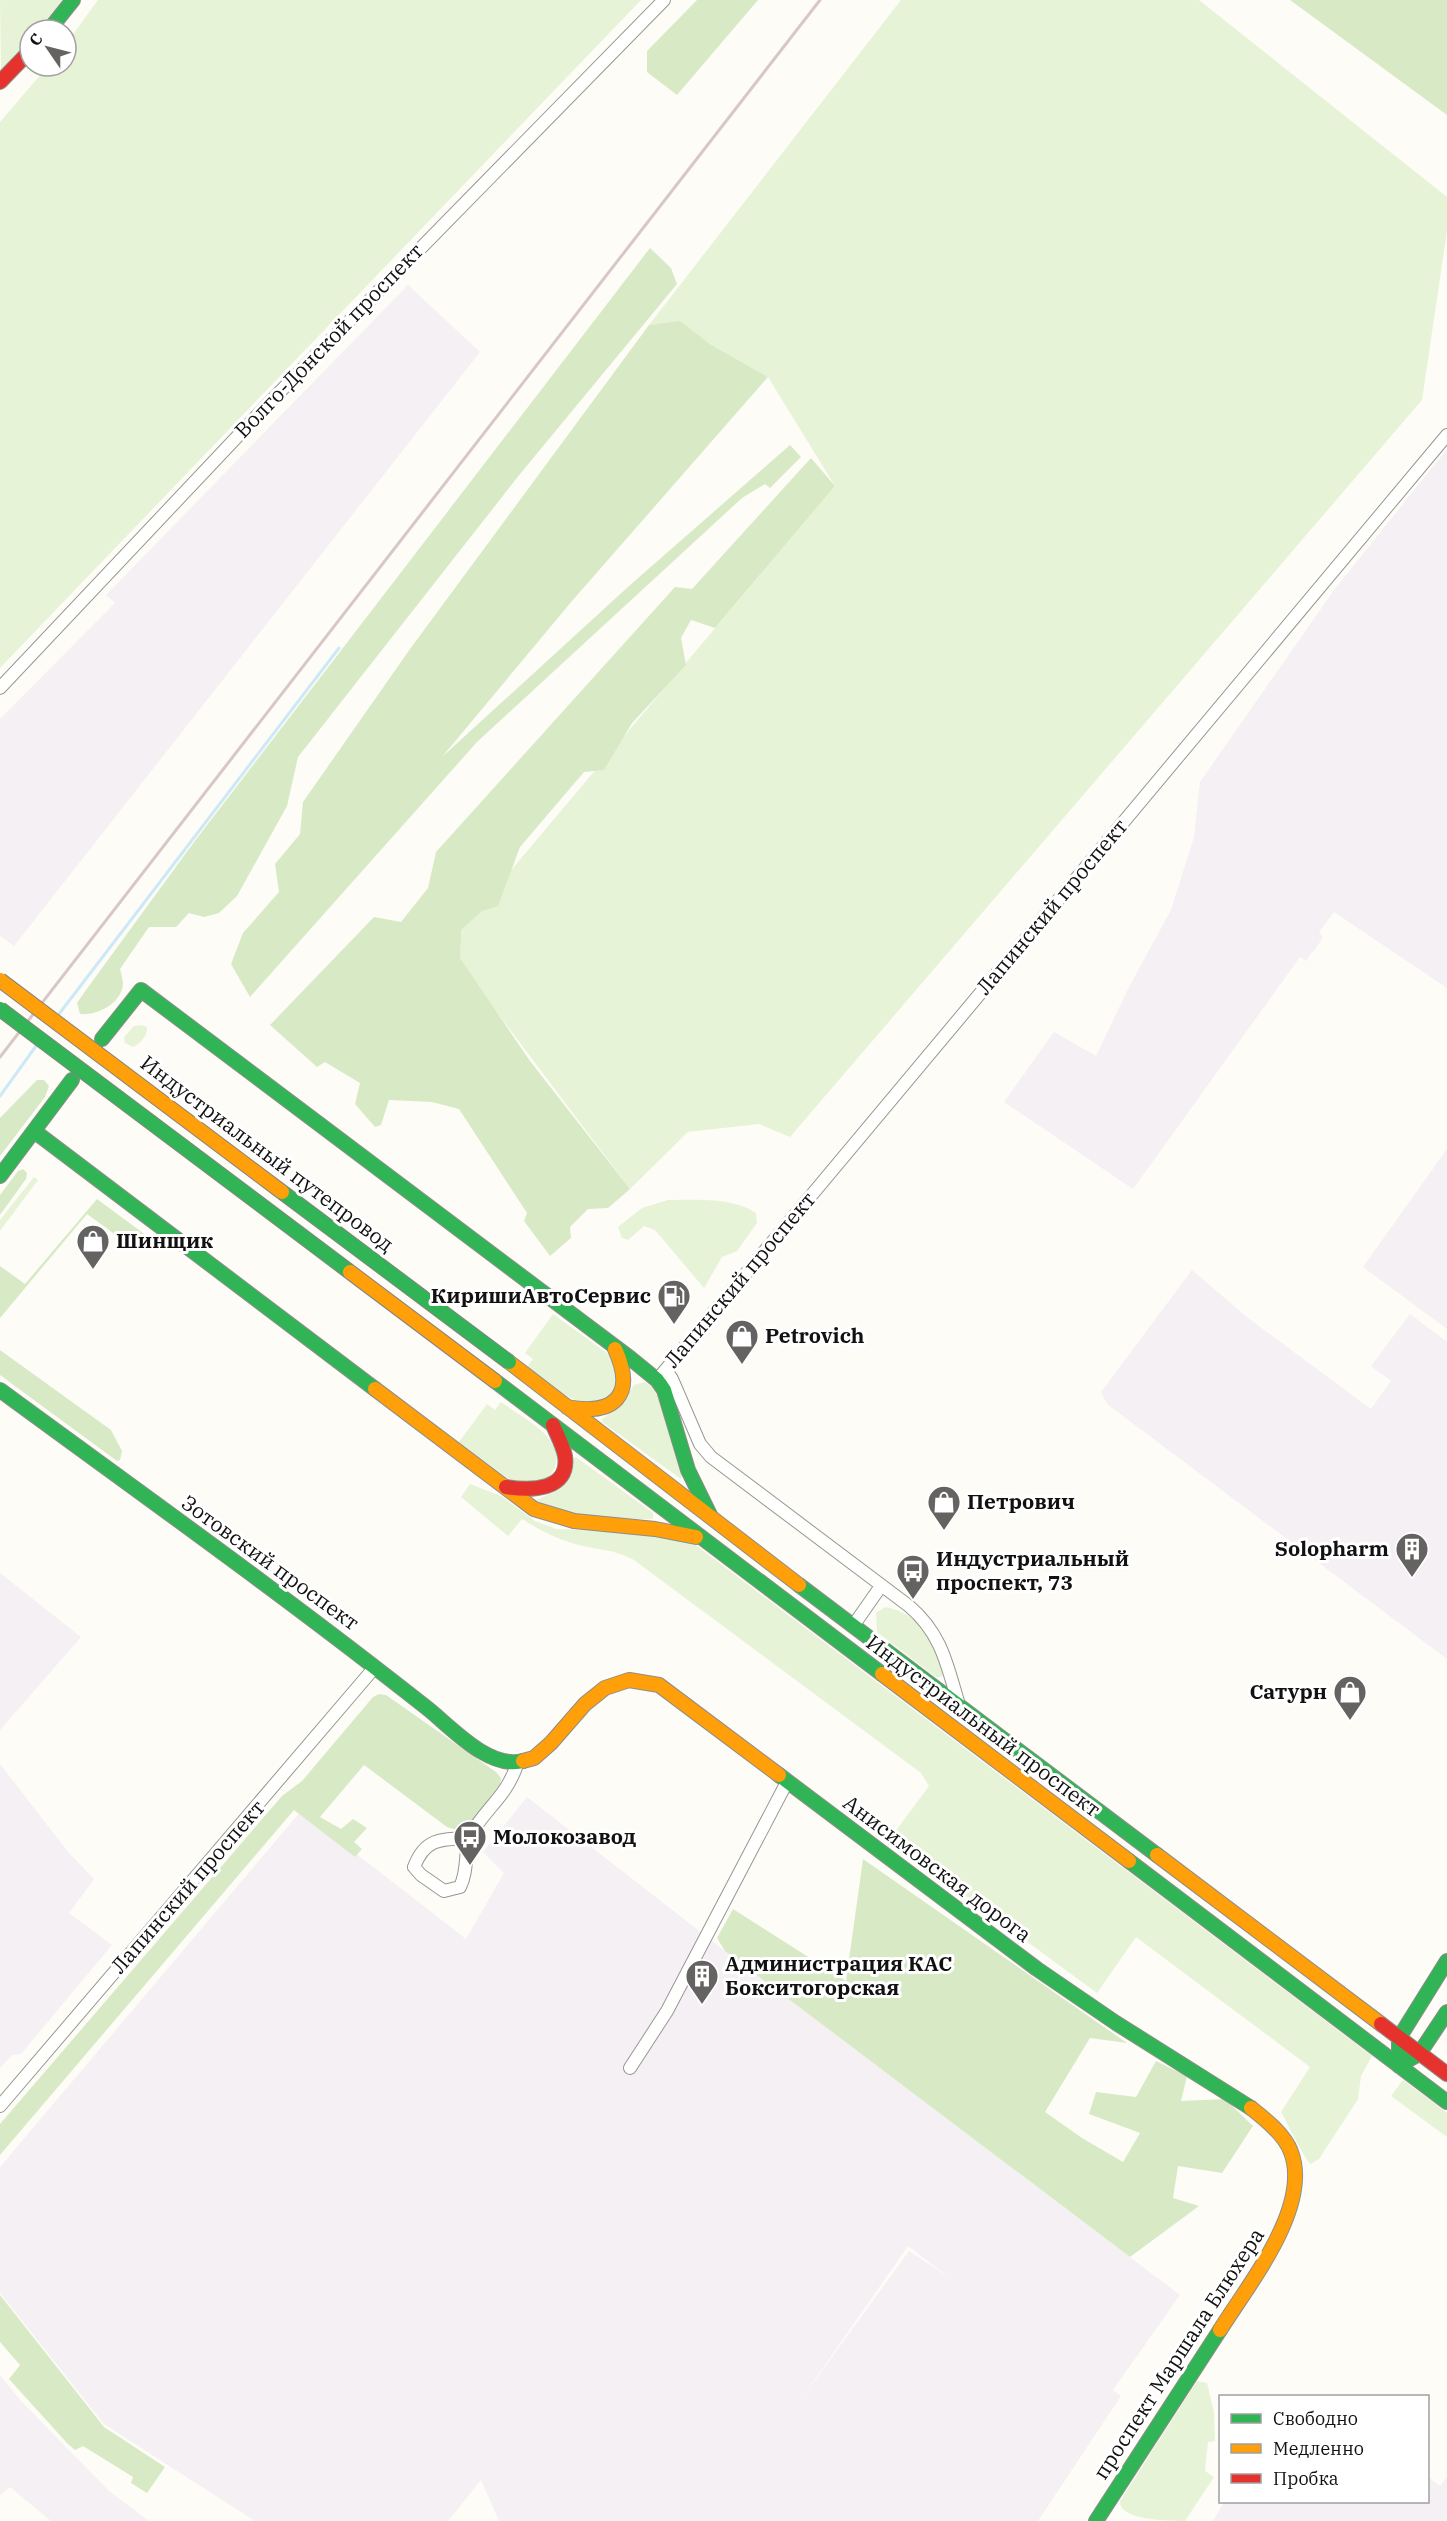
<svg xmlns="http://www.w3.org/2000/svg" width="1447" height="2521" font-family="'IBM Plex Serif',serif">
<style>
.industrial{fill:#f5f0f3;fill-rule:evenodd}
.green{fill:#e7f3d7}
.forest{fill:#d8eac5}
.lines{fill:none;stroke-linecap:round;stroke-linejoin:round}
.stream{stroke:#cde8f7;stroke-width:3}
.street-casing{stroke:#979795;stroke-width:14}
.fast-casing{stroke:#8e8d8b;stroke-width:16}
.slow-casing{stroke:#8e8d8b;stroke-width:16}
.jam-casing{stroke:#8e8d8b;stroke-width:16}
.street{stroke:#fffffe;stroke-width:12}
.fast{stroke:#30b455;stroke-width:14}
.slow{stroke:#ff9f0a;stroke-width:14}
.jam{stroke:#e5322d;stroke-width:14}
.rail{stroke:#d9c6c7;stroke-width:3}
.fast-bridge-casing{stroke:#858482;stroke-width:16;stroke-linecap:butt}
.slow-bridge-casing{stroke:#858482;stroke-width:16;stroke-linecap:butt}
.fast-bridge{stroke:#30b455;stroke-width:14}
.slow-bridge{stroke:#ff9f0a;stroke-width:14}
.labels{text-anchor:middle;stroke-width:6;stroke-linejoin:round;paint-order:stroke}
.street-label{font-size:21px;fill:#111;stroke:#fff}
.poi-label{font-size:21px;font-weight:bold;fill:#111;stroke:#fff;text-anchor:start}
</style>
<rect width="100%" height="100%" fill="#fdfcf7"/>
<path class="industrial" d="M408,285L480,352L14,946L0,936V719L115,603L106,595Z
M1447,449V988L1334,912L1319,932L1323,938L1306,961L1300,957L1133,1189L1004,1102L1054,1032L1096,1056L1129,987L1171,910L1194,837L1200,782L1334,590Z
M1447,1149V1329L1363,1267Z
M1192,1270L1248,1318L1371,1409L1391,1381L1371,1366L1410,1314L1447,1342V1659L1107,1404L1101,1392Z
M0,1573L81,1637L0,1730Z
M0,1764L68,1852L94,1879L69,1913L112,1945L21,2054L12,2055L0,2068Z
M527,1797L725,1951L1180,2295L1113,2390L1121,2396L1038,2521H499L481,2480L448,2521H255L104,2424L0,2293V2167L301,1811L466,1939L504,1873L483,1852ZM908,2246L950,2278L909,2251L797,2405Z
M0,2375L21,2401L109,2491L149,2521H51L10,2487L0,2495Z
M1428,2477L1440,2486L1447,2477V2521H1213L1224,2502H1428Z"/>
<path class="green" d="M0,0H63L38,30H30V39L1,71Z
M98,0H641L0,668V122L48,66H66V44Z
M901,0H1199L1447,197V231L1422,400L790,1137L759,1124L688,1132L630,1189L447,946L835,486L768,377L710,344L680,322L649,325Z
M142,1025L147,1027C148,1035 140,1044 133,1047L125,1043L124,1037L134,1026Z
M34,1177L38,1180L0,1231V1220Z
M668,1200C696,1200 732,1197 756,1213L757,1223L737,1251L722,1257L704,1288L655,1230L644,1226L628,1240L622,1238L618,1227L642,1208Z
M553,1314L611,1356C616,1364 619,1379 615,1388C594,1427 549,1383 527,1367L533,1359L525,1353Z
M645,1382L657,1390L682,1475L681,1479L602,1422V1419C617,1410 625,1399 634,1385Z
M501,1402C528,1422 580,1444 545,1482L514,1483L459,1442L487,1404L495,1410Z
M576,1457L653,1513V1519H570L535,1501L555,1491L572,1459Z
M470,1484L501,1496L535,1521L556,1529L664,1533L685,1537L1372,2056L1361,2076L1358,2099L1319,2159L1311,2164C1305,2161 1287,2122 1281,2112L1310,2067L1136,1937L1097,1993L889,1840L929,1786L921,1773L634,1560C612,1549 605,1551 583,1546C560,1541 541,1531 522,1519L508,1536L461,1497Z
M885,1607C921,1613 932,1642 944,1673L941,1677H936L877,1632L876,1613Z
M1403,2080L1447,2113V2137L1391,2096Z
M1197,2381L1207,2383L1214,2412L1215,2441L1208,2442L1205,2471L1214,2477L1185,2521C1170,2521 1119,2521 1120,2501Z"/>
<path class="forest" d="M697,0H758L677,95L647,72V51Z
M1290,0H1447V115Z
M650,248L671,268L677,284L520,474L298,757L287,806L237,896L219,913L204,917L189,913L176,927H149L120,969C121,973 123,979 123,984C122,1003 97,1016 80,1014L77,1003L86,990L194,842Z
M680,321L710,344L768,377L572,601L442,757L629,586L790,445L801,457L770,488L765,484L742,498L477,742L250,997L231,964L243,933L279,892L275,864L300,834L303,802L410,649L649,325Z
M811,458L835,486L715,628L691,620L681,638L686,665L632,723L604,770L584,772L520,847L498,906L482,911L461,930L460,958L530,1061L630,1189L608,1208L588,1209L570,1227L571,1238L550,1256L524,1221L527,1213L459,1109L432,1102L389,1100L381,1125L375,1127L355,1104L360,1083L325,1062L317,1067L270,1025L374,917L401,922L428,888L436,852L675,587L692,589Z
M37,1080H44L49,1086L45,1097L0,1156V1118Z
M23,1169L27,1173L26,1179L0,1215V1195L18,1171Z
M97,1199L147,1236L149,1239L145,1248L138,1251L87,1214L0,1318V1266L25,1284Z
M0,1350L111,1430L122,1451L120,1460L117,1461L0,1375Z
M379,1694L386,1695L496,1772L501,1778L500,1785L471,1824L457,1830L447,1827L364,1765L320,1817L341,1829L353,1819L367,1828L354,1842L362,1849L355,1857L294,1810L0,2155V2124L282,1796L302,1781L373,1697Z
M863,1859L1127,2043L1090,2038L1045,2112L1082,2138L1123,2162L1140,2133L1089,2114L1096,2092L1136,2097L1156,2061L1187,2076L1181,2101L1225,2099L1253,2126L1222,2173L1178,2166L1173,2198L1199,2206L1130,2257L725,1951L717,1938L733,1909L846,1981Z
M0,2295L104,2427L165,2467L147,2493L131,2483L133,2477L83,2446L75,2450L67,2443L9,2379L20,2365L0,2342Z"/>
<g class="lines">
<path class="stream" d="M59,1014L339,648
M0,1096L36,1046"/>
<defs>
<path id="street" d="M0,688L268,404L664,0
M666,1370L672,1379L700,1444L711,1457L909,1606C942,1634 947,1665 959,1705
M657,1380L1447,435
M853,1626L881,1586
M469,1838C441,1839 425,1838 414,1867L421,1875L444,1891L460,1887C469,1869 464,1848 470,1836C485,1808 505,1799 517,1765
M630,2068L667,2011L787,1782
M0,2106L375,1667"/>
<path id="fast" d="M49,30L73,0
M102,1039L141,990L630,1358L657,1380L664,1390L688,1470L710,1515
M34,1131L375,1389
M0,1176L72,1080
M495,1381L882,1674
M0,1390C143,1495 288,1598 427,1708C451,1727 489,1770 523,1761
M799,1585L1157,1855
M779,1775L1037,1969L1116,2023L1251,2108
M1129,1861L1447,2102
M1410,2059L1419,2054L1447,2012
M1399,2066V2038L1447,1961
M1096,2521L1220,2330"/>
<path id="slow" d="M509,1362L799,1585
M375,1389L534,1509L574,1521L655,1529L696,1537
M567,1407C615,1416 636,1395 615,1349
M882,1674L1129,1861
M523,1761L534,1758L551,1743L585,1704L605,1688L629,1680L659,1685L779,1775
M1157,1855L1381,2024
M1220,2330C1248,2285 1312,2207 1291,2152C1285,2135 1265,2119 1251,2108"/>
<path id="jam" d="M0,82L30,51
M506,1487C530,1491 570,1491 565,1456C563,1445 557,1435 553,1425
M1381,2024L1447,2074"/>
</defs>
<use href="#street" class="street-casing"/>
<use href="#fast" class="fast-casing"/>
<use href="#slow" class="slow-casing"/>
<use href="#jam" class="jam-casing"/>
<use href="#street" class="street"/>
<use href="#fast" class="fast"/>
<use href="#slow" class="slow"/>
<use href="#jam" class="jam"/>
<path class="rail" d="M0,1057L820,0"/>
<defs>
<path id="fast-bridge" d="M0,1009L350,1272
M282,1192L509,1362"/>
<path id="slow-bridge" d="M0,980L282,1192
M350,1272L495,1381"/>
</defs>
<use href="#fast-bridge" class="fast-bridge-casing"/>
<use href="#slow-bridge" class="slow-bridge-casing"/>
<use href="#fast-bridge" class="fast-bridge"/>
<use href="#slow-bridge" class="slow-bridge"/>
</g>
<defs>
<symbol id="shop-pin" viewBox="-11 -11 22 30"><path d="M0 17L-7.5 6A9.5 9.5 0 1 1 7.5 6Z" fill="#646362" stroke="#fff"/><path d="M-5-2.5h2.3a2.7 3.5 0 0 1 5.4 0H5L5.5 6h-11ZM-1.5-2.5h3a1.5 2.3 0 0 0-3 0Z" fill="#fff"/></symbol>
<symbol id="fuel-pin" viewBox="-11 -11 22 30"><path d="M0 17L-7.5 6A9.5 9.5 0 1 1 7.5 6Z" fill="#646362" stroke="#fff"/><path d="M-5.5-6h7V0h2V4h1.3V-2.5L3-4.5l.8-.8L6-3V5H2.5V1h-1V6h-7ZM-4.2-4.7v3.2H.2V-4.7Z" fill="#fff"/></symbol>
<symbol id="building-pin" viewBox="-11 -11 22 30"><path d="M0 17L-7.5 6A9.5 9.5 0 1 1 7.5 6Z" fill="#646362" stroke="#fff"/><path d="M-4-6H4V6H1V3H-1V6H-4ZM-2.5-4.3h1.7v1.8h-1.7ZM.8-4.3h1.7v1.8H.8ZM-2.5-1h1.7V.8h-1.7ZM.8-1h1.7V.8H.8Z" fill="#fff"/></symbol>
<symbol id="bus-pin" viewBox="-11 -11 22 30"><path d="M0 17L-7.5 6A9.5 9.5 0 1 1 7.5 6Z" fill="#646362" stroke="#fff"/><path d="M-5-6H5V4H4V6H2V4H-2V6H-4V4H-5ZM-3.5-4V0h7V-4ZM-3.5 1.2v1.5H-2V1.2ZM2 1.2v1.5H3.5V1.2Z" fill="#fff"/></symbol>
</defs>
<g fill-rule="evenodd">
<use href="#shop-pin" x="74" y="1222" width="38" height="52"/>
<use href="#fuel-pin" x="655" y="1277" width="38" height="52"/>
<use href="#shop-pin" x="723" y="1317" width="38" height="52"/>
<use href="#shop-pin" x="925" y="1483" width="38" height="52"/>
<use href="#building-pin" x="1393" y="1530" width="38" height="52"/>
<use href="#bus-pin" x="894" y="1552" width="38" height="52"/>
<use href="#shop-pin" x="1331" y="1673" width="38" height="52"/>
<use href="#bus-pin" x="451" y="1818" width="38" height="52"/>
<use href="#building-pin" x="683" y="1957" width="38" height="52"/>
</g>
<g class="labels">
<g class="street-label">
<text transform="translate(329 341) rotate(-46)" y="7">Волго-Донской проспект</text>
<text transform="translate(1052 907) rotate(-50)" y="7">Лапинский проспект</text>
<text transform="translate(267 1154) rotate(37)" y="7">Индустриальный путепровод</text>
<text transform="translate(740 1280) rotate(-50)" y="7">Лапинский проспект</text>
<text transform="translate(270 1563) rotate(36)" y="7">Зотовский проспект</text>
<text transform="translate(983 1726) rotate(37)" y="7">Индустриальный проспект</text>
<text transform="translate(937 1869) rotate(37)" y="7">Анисимовская дорога</text>
<text transform="translate(188 1887) rotate(-49)" y="7">Лапинский проспект</text>
<text transform="translate(1179 2354) rotate(-57)" y="7">проспект Маршала Блюхера</text>
</g>
<g class="poi-label">
<text x="116" y="1248">Шинщик</text>
<text x="651" y="1303" text-anchor="end">КиришиАвтоСервис</text>
<text x="765" y="1343">Petrovich</text>
<text x="967" y="1509">Петрович</text>
<text x="1389" y="1556" text-anchor="end">Solopharm</text>
<text x="936" y="1566">Индустриальный<tspan x="936" dy="24">проспект, 73</tspan></text>
<text x="1327" y="1699" text-anchor="end">Сатурн</text>
<text x="493" y="1844">Молокозавод</text>
<text x="725" y="1971">Администрация КАС<tspan x="725" dy="24">Бокситогорская</tspan></text>
</g>
</g>
<rect x="1219" y="2395" width="210" height="108" fill="#ffffff" stroke="#a0a0a0" stroke-width="1.5"/>
<rect x="1231" y="2414" width="30" height="9" fill="#30b455" stroke="#a0a0a0" stroke-width="1.5"/>
<text x="1273" y="2425" font-size="18" fill="#111111">Свободно</text>
<rect x="1231" y="2444" width="30" height="9" fill="#ff9f0a" stroke="#a0a0a0" stroke-width="1.5"/>
<text x="1273" y="2455" font-size="18" fill="#111111">Медленно</text>
<rect x="1231" y="2474" width="30" height="9" fill="#e5322d" stroke="#a0a0a0" stroke-width="1.5"/>
<text x="1273" y="2485" font-size="18" fill="#111111">Пробка</text>
<g transform="translate(48 48) rotate(305)"><circle r="28" fill="#ffffff" stroke="#a0a0a0" stroke-width="1.5"/>
<path d="M0-4.5L10 22L0 15L-10 22Z" fill="#646362"/>
<text y="-9" font-size="16" font-weight="bold" text-anchor="middle" fill="#111111">С</text>
</g>
</svg>
